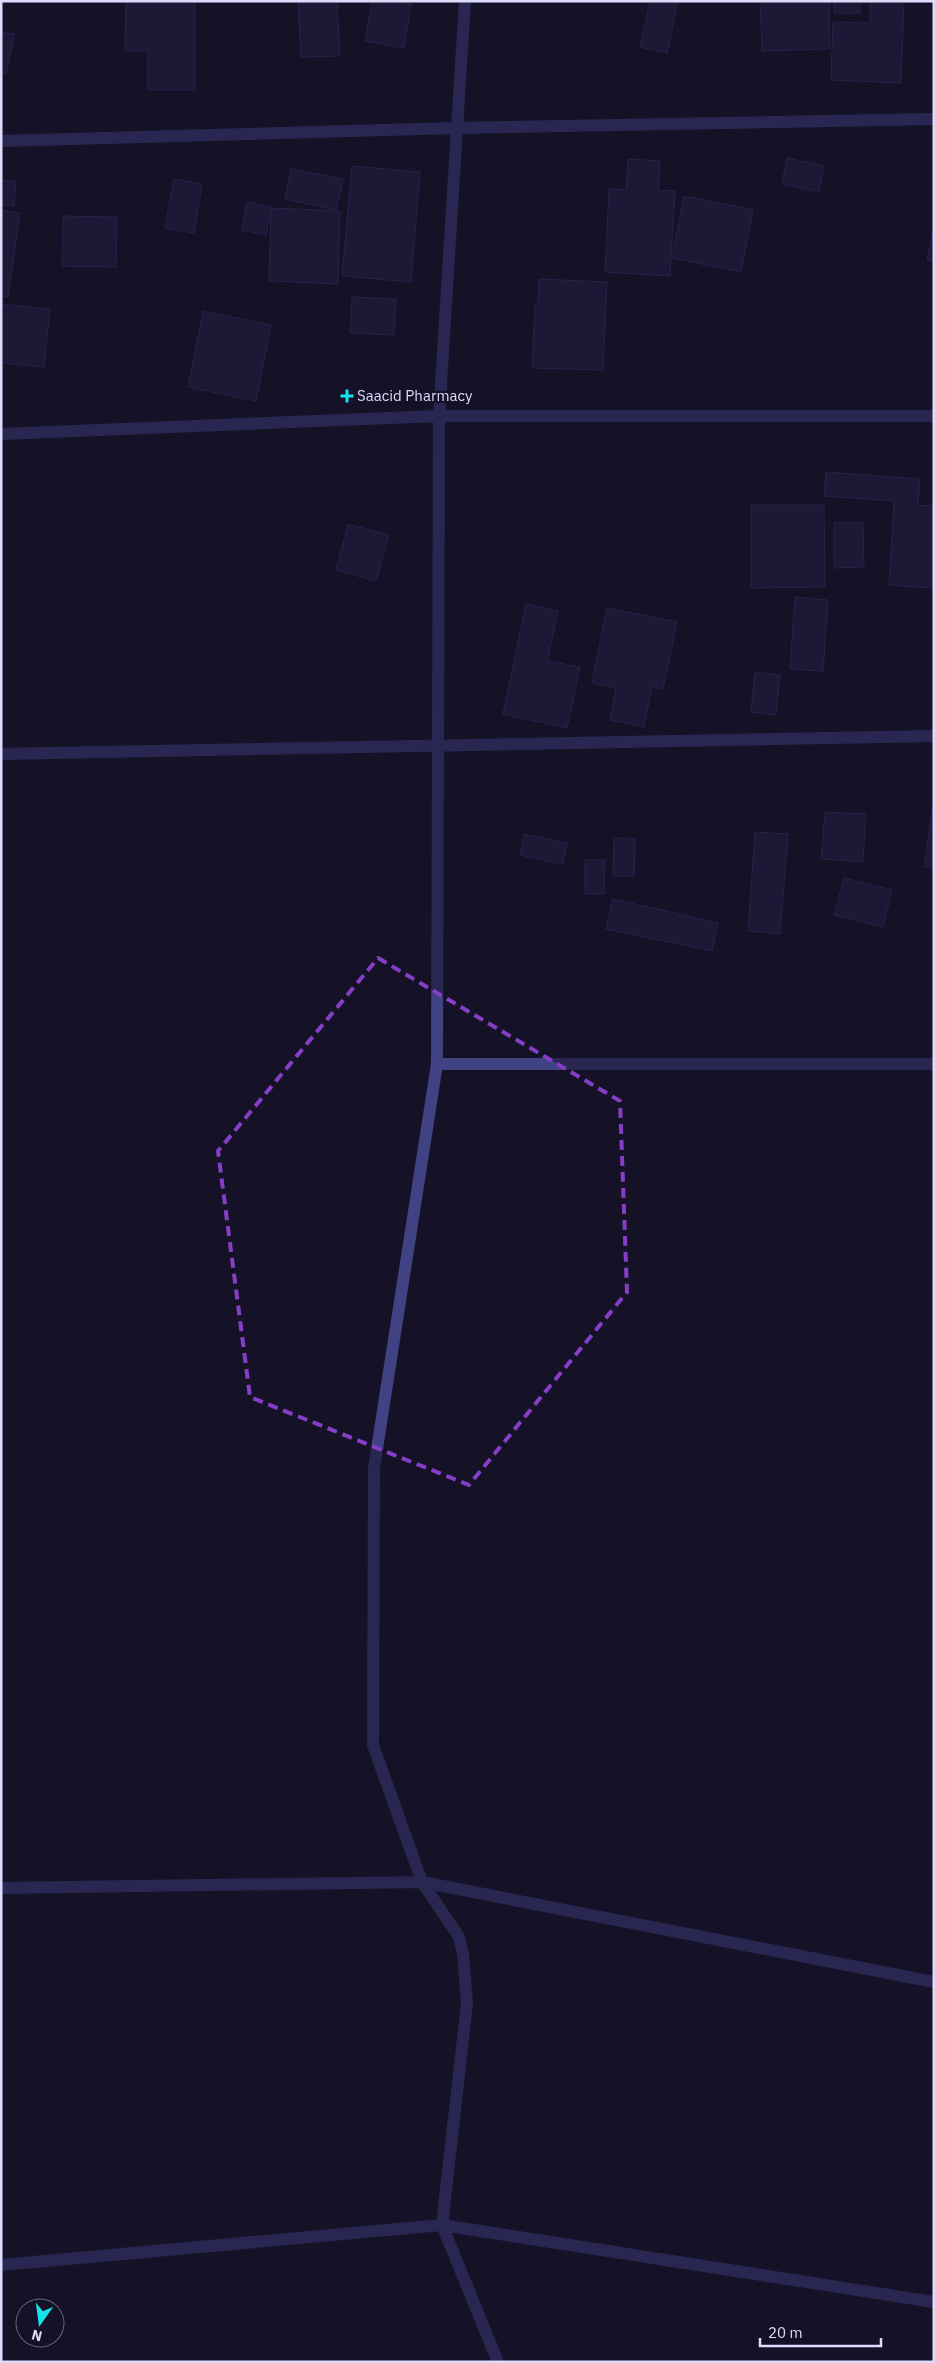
<svg xmlns="http://www.w3.org/2000/svg" width="935" height="2363" font-family="'IBM Plex Sans',sans-serif">
<style>
.building{fill:#262047;stroke:#3d3471}
.lines{fill:none;stroke-linecap:round;stroke-linejoin:round}
.minor{stroke:#414283;stroke-width:12}
.marked{fill:none;stroke:#853ec5;stroke-width:4;stroke-dasharray:10 6;stroke-linejoin:round}
.poi-dot{fill:#18e2ec;stroke:#151228;stroke-width:2}
.labels{text-anchor:middle;stroke-width:4.5;stroke-linejoin:round;paint-order:stroke}
.poi-label{font-size:15px;fill:#dedcfc;stroke:#151228;text-anchor:start}
</style>
<rect width="100%" height="100%" fill="#151228"/>
<path class="building" d="M126,1H195V90H148V51H125Z
M298,1H337L340,56L301,57Z
M372,1H393L411,4L404,48L365,41Z
M650,1H678L667,53L640,47Z
M760,1H829L830,49L762,51Z
M834,1H860V13H834Z
M870,1H904L901,83L831,80L833,22L870,23Z
M1,32L15,34L6,74L1,72Z
M787,158L824,166L819,192L782,184Z
M628,159L660,161L658,190L675,191L670,276L605,272L609,189L626,190Z
M352,166L420,172L411,282L342,276Z
M291,169L343,179L336,210L285,199Z
M174,179L202,184L194,233L165,228Z
M1,180L16,181L14,206L1,205Z
M684,196L753,210L741,272L672,258Z
M247,202L271,207L266,235L242,230Z
M271,208L340,211L338,284L269,281Z
M1,210L20,213L8,297L1,296Z
M63,216L117,217L116,267L62,266Z
M934,228V262L927,260Z
M539,279L607,282L603,370L532,368L535,304H538Z
M352,297L396,299L394,335L350,333Z
M1,304L50,309L44,367L1,363Z
M203,311L271,325L256,401L188,387Z
M826,472L920,479L918,505L934,506V588L889,585L894,501L824,496Z
M751,505H824L825,587L751,588Z
M863,522L864,567L834,568V523Z
M348,524L389,535L376,581L336,570Z
M795,597L828,600L823,671L790,669Z
M526,604L558,611L547,661L580,667L567,728L503,714Z
M607,608L677,622L663,689L652,687L644,727L610,720L616,688L592,683Z
M755,672L780,675L776,715L751,712Z
M933,806H934V868L924,867Z
M825,812L866,814L863,862L821,859Z
M755,832L788,834L780,934L748,931Z
M524,834L567,843L563,864L520,855Z
M614,838L635,839L634,876H613Z
M585,860H605L604,894H585Z
M844,878L892,890L883,927L834,915Z
M613,899L718,923L712,951L606,929Z"/>
<g class="lines">
<path class="minor" d="M465,1L439,416L437,1064L374,1468L373,1745L422,1882L459,1937L463,1954L467,2003L442,2225L498,2362
M1,141L455,128L934,119
M1,434L439,416H934
M1,754L934,736
M437,1064H934
M1,1888L422,1882L934,1982
M1,2265L442,2225L934,2302"/>
</g>
<path d="M0 0H935V2363H0ZM378,958L620,1101L627,1292L469,1485L250,1397L218,1151Z" fill="#151228" fill-opacity=".55" fill-rule="evenodd"/>
<path class="marked" d="M378,958L620,1101L627,1292L469,1485L250,1397L218,1151Z"/>
<path class="poi-dot" d="M344.5 388.5h5v5h5v5h-5v5h-5v-5h-5v-5h5z"/>
<g class="labels">
<g class="poi-label">
<text x="357" y="401">Saacid Pharmacy</text>
</g>
</g>
<rect width="935" height="2363" fill="none" stroke="#dedcfc" stroke-width="5"/>
<g transform="translate(40 2323) rotate(194)"><circle r="24" fill="#151228" stroke="#65637d"/>
<path d="M0-4L9 19L0 12L-9 19Z" fill="#18e2ec"/>
<text y="-8" font-size="14" font-weight="bold" text-anchor="middle" fill="#dedcfc">N</text>
</g>
<path d="M760 2338v8h121v-8" fill="none" stroke="#dedcfc" stroke-width="2.5"/>
<text x="768" y="2338" font-size="15" fill="#dedcfc" stroke="#151228" stroke-width="4" paint-order="stroke">20 m</text>
</svg>
